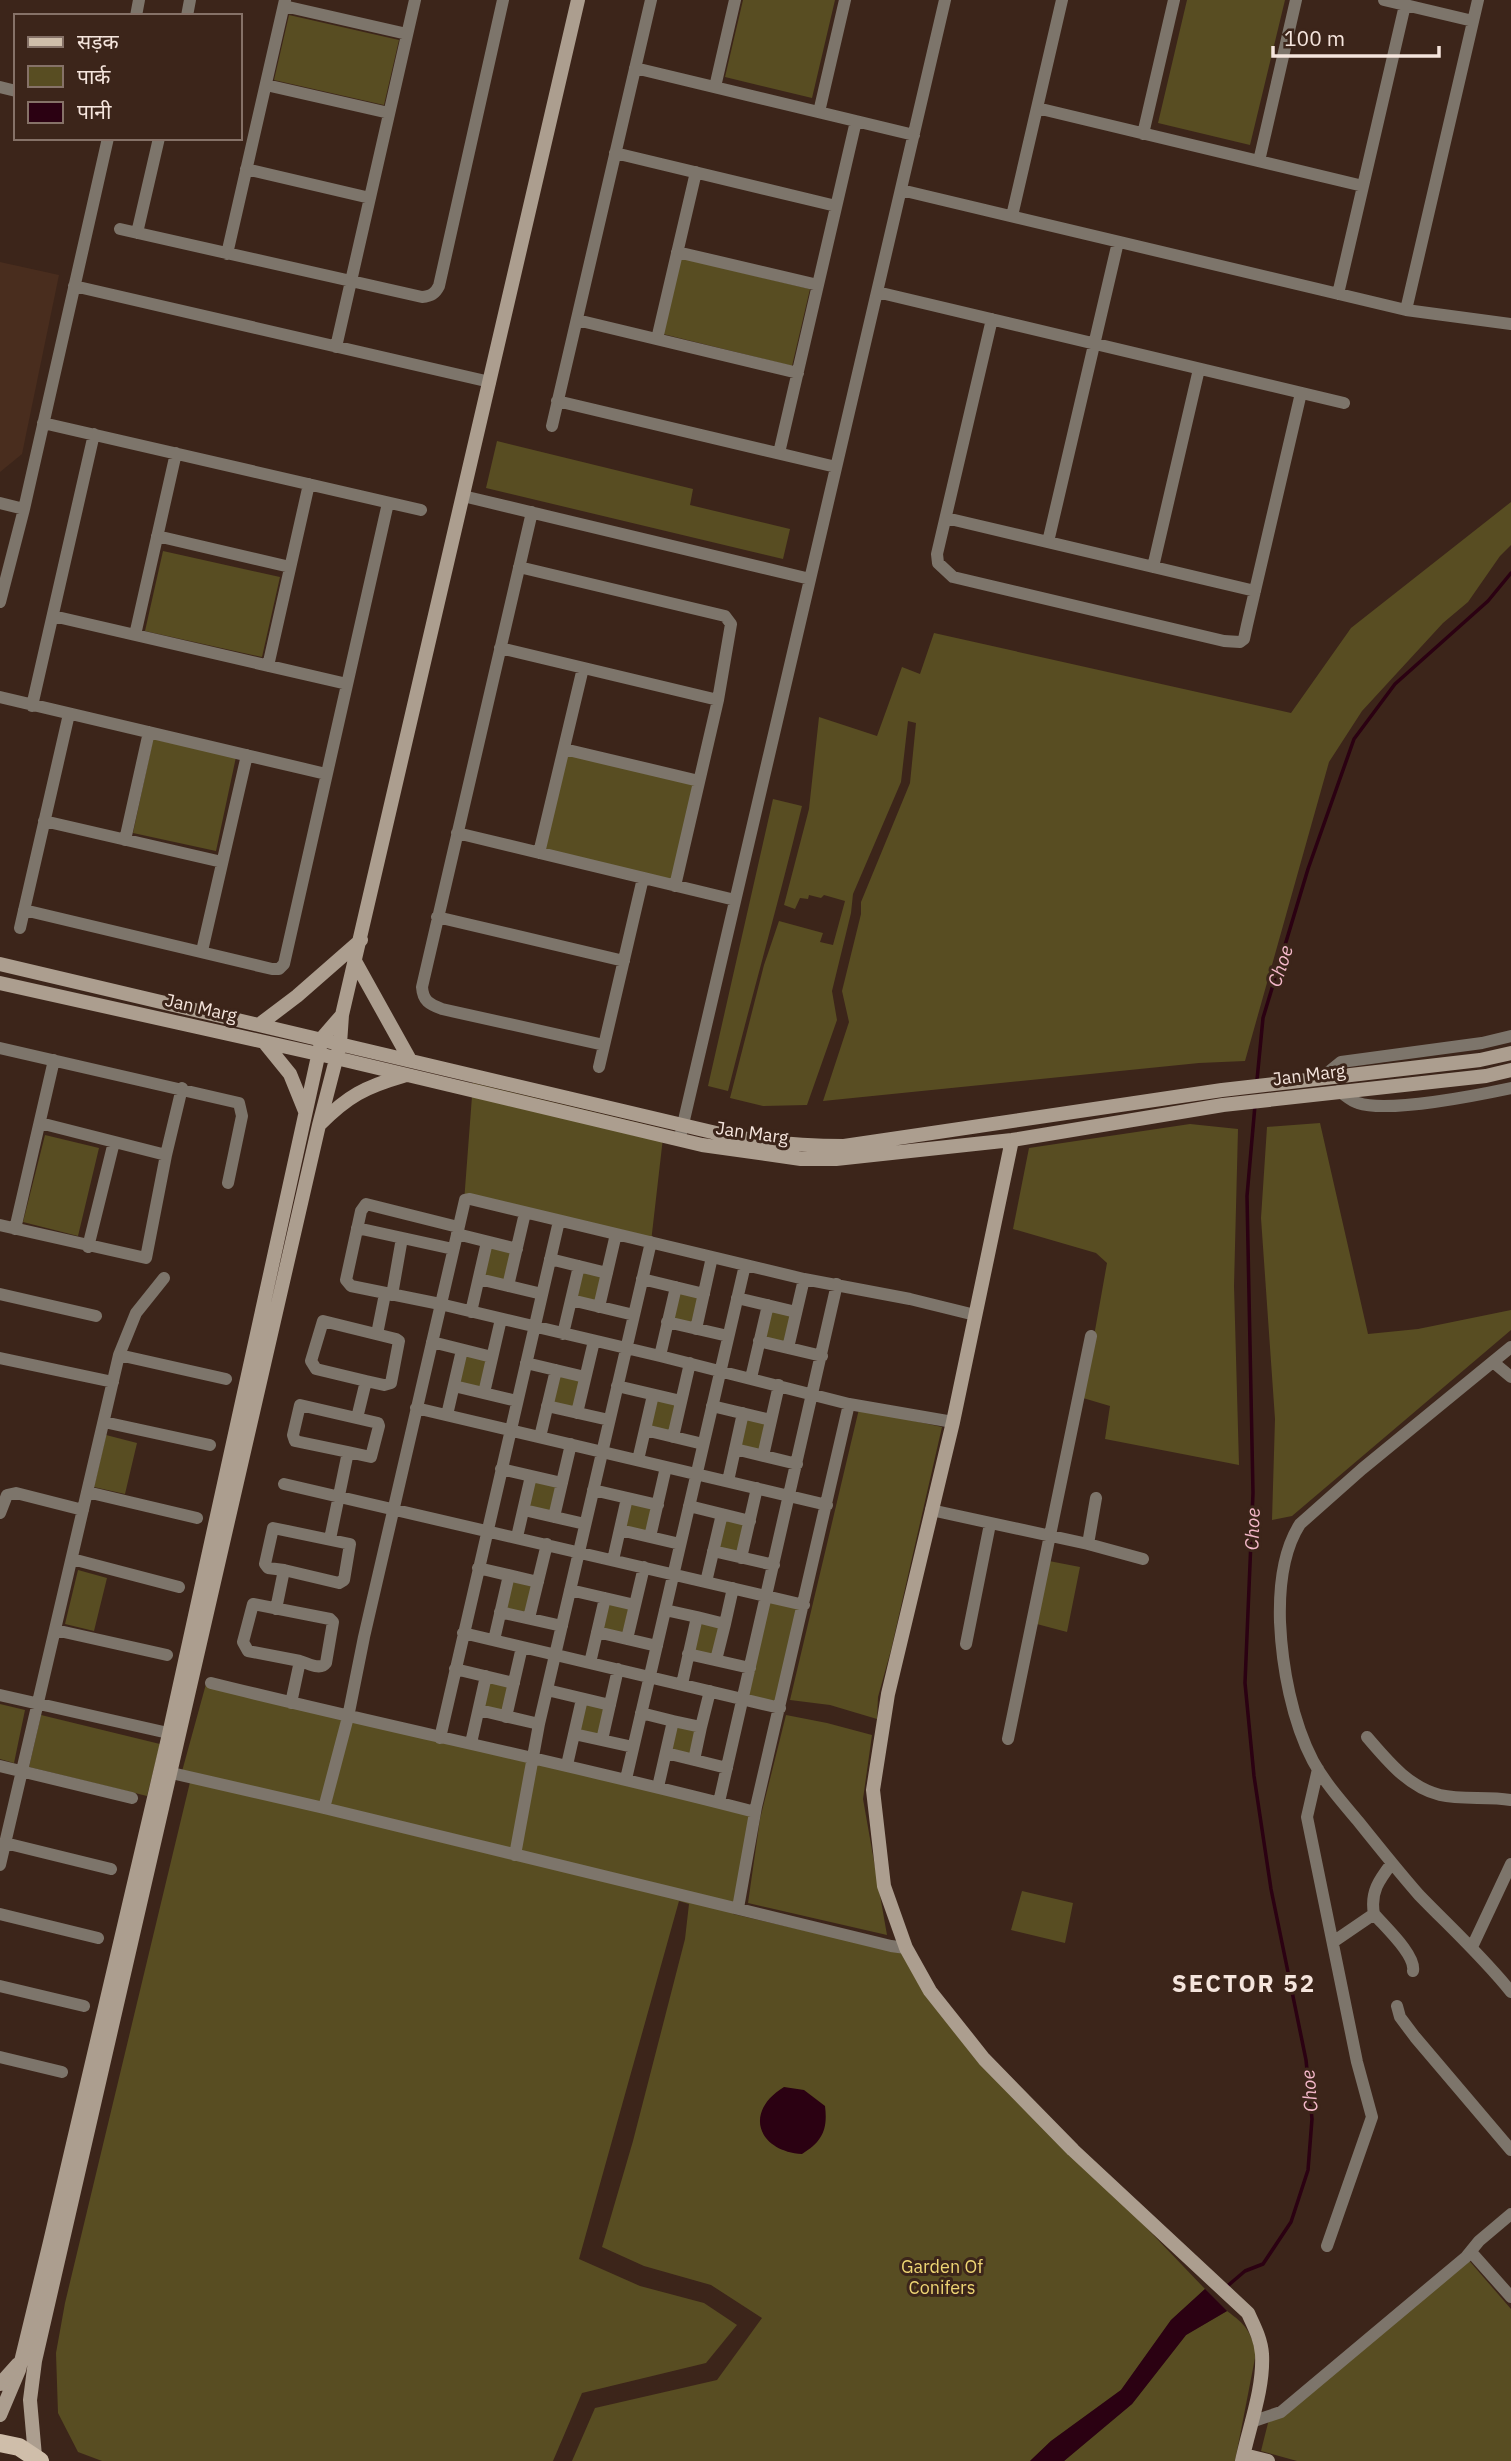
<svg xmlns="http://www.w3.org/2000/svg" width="1511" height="2461" font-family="'IBM Plex Sans','Noto Sans Devanagari',sans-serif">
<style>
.built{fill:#492d1e}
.green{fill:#584d22}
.water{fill:#2b0112}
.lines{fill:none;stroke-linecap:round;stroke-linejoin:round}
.stream{stroke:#2b0112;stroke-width:3.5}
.street{stroke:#7d756b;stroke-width:12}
.secondary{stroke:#ac9e8f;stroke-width:14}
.primary{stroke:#cfbeaa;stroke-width:18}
.labels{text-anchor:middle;stroke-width:6;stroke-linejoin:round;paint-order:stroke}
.street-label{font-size:18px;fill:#f5e5dd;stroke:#3c251a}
.park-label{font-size:18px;fill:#eed574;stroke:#3c251a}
.water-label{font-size:19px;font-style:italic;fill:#f4b8c9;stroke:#3c251a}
.district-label{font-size:24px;font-weight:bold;letter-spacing:2px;fill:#f5e5dd;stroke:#3c251a}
</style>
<rect width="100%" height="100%" fill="#3c251a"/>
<path class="built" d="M0,262L59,275L22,454L0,472Z"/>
<path class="green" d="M743,0H835L812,98L725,77Z
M1187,0H1285L1250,145L1158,123Z
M289,15L399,40L384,105L274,80Z
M681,258L810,289L792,366L663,334Z
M497,441L693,489L690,505L790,529L783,559L486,488Z
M1511,502V545L1500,556L1468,602L1443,623L1362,711L1329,762L1245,1061L1199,1063L823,1101L849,1022L842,991L861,914V902L910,783L916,723L908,721L901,782L853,894L851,913L832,991L837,1020L807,1105L763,1106L730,1098L764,965L779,921L823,933L820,942L833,945L845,901L824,895L821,898L809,895L808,899L800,898L795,909L784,905L809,809L819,717L877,736L902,667L920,674L934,633L1291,713L1351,628Z
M163,551L280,577L262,657L145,631Z
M153,739L236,757L216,851L133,833Z
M564,749L699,781L675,886L539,853Z
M773,799L802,806C779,901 752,995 728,1091L708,1086Z
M473,1083L664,1129L651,1242L464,1202Z
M1320,1123L1368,1334L1418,1329L1511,1310V1330L1292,1516L1272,1520L1275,1419L1261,1218L1267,1127Z
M1190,1124L1238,1129L1234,1286L1239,1465L1105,1439L1110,1406L1083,1398L1107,1263L1096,1253L1013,1229L1029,1148Z
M45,1135L99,1148L78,1236L23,1222Z
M491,1245L512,1251L505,1282L483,1276Z
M582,1270L601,1276L597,1303L576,1298Z
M678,1291L698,1298L693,1324L671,1319Z
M770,1309L792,1316L785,1344L764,1338Z
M465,1353L487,1359L480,1388L458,1382Z
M559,1374L581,1380L574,1408L553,1403Z
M655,1398L677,1404L669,1432L649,1427Z
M859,1409L942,1427L891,1650L878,1697L877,1719L830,1705L790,1700Z
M746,1418L766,1423L759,1451L739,1445Z
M106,1435L137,1443L125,1494L94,1487Z
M534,1480L557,1486L551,1512L529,1506Z
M631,1502L654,1508L647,1533L624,1527Z
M725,1518L746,1524L738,1552L718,1548Z
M1049,1561L1080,1567L1067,1632L1033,1623Z
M78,1570L107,1578L94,1631L65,1624Z
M511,1579L534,1585L527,1614L504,1609Z
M767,1596L804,1605L780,1708L743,1699Z
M608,1602L630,1608L624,1633L602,1629Z
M700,1621L721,1627L713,1655L694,1651Z
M489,1681L510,1685L503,1713L483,1707Z
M206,1684L755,1814L733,1914L907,1954L939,2011L1205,2289L1171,2320L1121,2390L1051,2441L1030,2461H572L595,2408L717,2380L762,2318L711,2285L644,2266L602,2247L633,2141L685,1939L689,1904L679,1901L579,2259L640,2286L704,2303L737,2325L706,2363L582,2393L553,2461H102L78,2452L58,2413L56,2353L65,2303L191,1778L181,1775Z
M585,1703L606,1709L599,1735L579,1730Z
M0,1704L25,1710L14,1763L0,1759Z
M41,1715L160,1744L147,1796L29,1767Z
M786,1715L827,1723L872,1735L863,1799L887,1935L748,1903L760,1819Z
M676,1724L697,1730L691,1755L670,1751Z
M1022,1891L1073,1903L1065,1943L1011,1930Z
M1466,2257L1511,2309V2461H1297L1261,2451L1269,2419Z
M1227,2311C1246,2325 1250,2330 1256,2353L1235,2461H1064L1132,2404L1186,2335Z"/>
<path class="water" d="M784,2087L804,2090L825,2106C828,2130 822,2142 802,2154C758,2151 743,2112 784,2087Z
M1205,2289L1227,2311L1186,2335L1132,2404L1064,2461H1030L1051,2441L1121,2390L1171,2320Z"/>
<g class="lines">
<path class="stream" d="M1257,1080L1263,1018L1308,869L1354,739L1395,684L1488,601L1511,573
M1225,2288L1245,2271L1263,2264L1291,2222L1308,2170L1312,2119L1306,2060L1271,1889L1254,1776L1245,1683L1253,1493L1247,1196L1255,1105"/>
<path class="street" d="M1384,0L1473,21
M284,6L407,34
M136,16L139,0
M187,16L190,0
M635,68L914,135
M266,85L389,113
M0,87L16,91
M715,87L735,0
M1037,108L1363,186
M819,112L845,0
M1143,134L1174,0
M615,153L836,206
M1259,161L1296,0
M246,169L370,198
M901,190L1406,310L1511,324
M1012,216L1062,0
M120,229L422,297C431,296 435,294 439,286L503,0
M137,233L159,138
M677,252L818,285
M227,254L285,0
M74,286L490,382
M877,292L1344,403
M1338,294L1405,5
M1406,310L1478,0
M992,319L937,554L938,563L953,577L1224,641L1240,642L1244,639L1247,625L1301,393
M577,320L798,373
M657,339L696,172
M336,347L415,0
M557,401L836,467
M43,423L421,510
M552,426L651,0
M779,453L856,121
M463,496L810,579
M0,503L24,509
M532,512L422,987C423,1001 429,1004 442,1009L604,1045
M946,518L1255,591
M157,536L290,567
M1048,542L1118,242
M519,567L725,616L731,624L718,700L675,886
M1153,567L1199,369
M0,602L24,509L108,138
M53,616L347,684
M135,635L176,453
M500,648L718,700
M268,666L309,484
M0,697L326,774
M32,706L94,434
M564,749L699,781
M44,821L222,862
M457,833L735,900
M125,840L149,732
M539,853L583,668
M24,910L272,969H279L284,964L388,503
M437,917L624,961
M20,928L69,714
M202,951L247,755
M0,1048L239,1103L242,1116L228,1183
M599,1067L643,878
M1320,1079L1341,1062L1482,1043L1511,1036
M1339,1091C1345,1095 1351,1101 1358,1103C1388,1113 1478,1095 1511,1088
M40,1123L166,1155
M681,1133L945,0
M0,1225L146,1258L166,1155L182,1088
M458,1227L366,1204L361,1211L346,1280L351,1286L440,1304L660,1356L849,1404L953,1422
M357,1228L453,1249
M15,1229L54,1060
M457,1234L517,1249
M88,1247L114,1142
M550,1259L607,1273
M479,1279L542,1294
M642,1279L704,1294
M508,1286L525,1213
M0,1294L96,1316
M392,1295L402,1238
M737,1298L796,1312
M571,1300L634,1315
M599,1307L616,1234
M471,1312L487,1242
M667,1322L728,1336
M696,1329L712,1257
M377,1334L385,1294
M563,1334L579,1266
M759,1341L822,1356
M432,1342L492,1357
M1511,1347L1362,1469L1300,1524C1282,1552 1279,1590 1280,1622C1282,1667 1292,1721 1313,1761C1325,1783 1342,1802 1358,1821C1378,1846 1398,1871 1419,1895C1450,1927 1483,1957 1511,1992
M788,1348L804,1279
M119,1355L226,1379
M660,1356L676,1287
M0,1358L113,1382
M1493,1362L1511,1377
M526,1363L585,1377
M751,1378L768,1305
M454,1386L517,1401
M617,1386L681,1401
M484,1393L501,1319
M547,1406L609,1420
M712,1406L771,1420
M416,1408L827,1505
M577,1413L594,1341
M447,1415L462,1350
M357,1418L366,1381L316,1369L311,1361L323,1321L396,1339L399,1341L391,1383L384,1385L366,1381
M104,1422L210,1445
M645,1430L703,1444
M540,1437L556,1370
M673,1437L690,1363
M735,1449L797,1464
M763,1456L779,1385
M638,1460L653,1395
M501,1469L562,1483
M728,1481L743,1413
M284,1484L804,1605
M593,1490L658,1505
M87,1492L197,1518
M689,1506L750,1521
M524,1510L585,1524
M931,1510L1088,1544L1143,1559
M0,1513L7,1495L16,1493L83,1510
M554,1517L571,1444
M620,1530L680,1544
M517,1537L531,1476
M650,1537L666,1467
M330,1539L348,1452L295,1441L293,1435L300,1405L378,1423L379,1426L371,1457L348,1452
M1088,1544L1096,1498
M713,1551L774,1565
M741,1558L757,1488
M72,1559L179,1587
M613,1560L627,1498
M478,1568L538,1582
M706,1582L722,1514
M570,1590L635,1605
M276,1609L284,1570L268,1568L265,1564L273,1528L350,1544L344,1580L339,1583L284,1570
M665,1610L697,1617
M500,1612L562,1626
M529,1618L547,1544
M55,1630L167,1655
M597,1632L657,1646
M463,1633L780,1708
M627,1639L644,1567
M494,1640L509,1575
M966,1644L990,1524
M688,1654L750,1668
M716,1660L725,1624
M590,1663L605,1598
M455,1669L514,1683
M211,1683C392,1728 575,1765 755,1812
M682,1684L697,1617L725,1624L733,1588
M547,1690L610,1705
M0,1695L177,1735
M291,1703L300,1661L248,1651L243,1642L253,1604L330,1619L333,1622L326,1663C320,1671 308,1663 300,1661
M479,1710L539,1724
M641,1713L673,1721
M506,1717L522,1647
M574,1734L633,1747
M1367,1737C1387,1760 1408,1787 1440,1795C1462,1800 1488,1796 1511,1800
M440,1738L559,1221
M1008,1739L1091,1336
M602,1740L618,1669
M471,1743L486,1676
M666,1753L727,1768
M694,1760L701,1727
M567,1765L582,1699
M0,1766L132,1798
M1318,1769L1307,1817L1357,2062L1372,2117L1327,2246
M163,1771L324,1808L891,1946L906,1948
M626,1779L745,1265
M658,1787L673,1721L701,1727L710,1691
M719,1802L837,1284
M324,1808L348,1717L364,1637L465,1200L470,1199L804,1279L910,1299L975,1315
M5,1843L111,1869
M515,1855L539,1724L651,1242
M0,1865L119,1355L136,1313L164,1278
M738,1908L756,1807L849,1404
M0,1914L98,1938
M1374,1914C1385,1927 1416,1955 1413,1971
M1333,1942L1374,1914C1370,1892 1379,1880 1392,1863
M1472,1947L1511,1864
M0,1986L84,2006
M1397,2006L1400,2017L1415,2037L1511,2150
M0,2057L62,2072
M1471,2252L1511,2297
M1251,2422L1281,2412L1466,2257L1479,2241L1511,2214"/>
<path class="secondary" d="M356,963L410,1060
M0,964L729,1136C768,1143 805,1146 844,1146L1222,1090L1480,1060L1511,1053
M0,983L336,1058L702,1145L801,1159H836L1012,1140L1223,1105L1486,1076L1511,1070
M260,1024L297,996L361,940
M264,1042L290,1074L305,1111
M320,1124C348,1096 365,1087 403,1076
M1012,1140L953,1422L888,1694L873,1790L884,1886L906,1948L930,1991L984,2059L1073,2150L1248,2313C1254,2326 1261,2339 1262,2354C1264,2389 1249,2427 1242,2461
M0,2384L18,2364
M0,2415L19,2370L50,2242L169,1734L322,1038L342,1015
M1244,2455L1268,2461
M35,2456L30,2400L35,2361L319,1125L340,1044L342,1015L578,0"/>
<path class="primary" d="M0,2443L19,2447L40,2461"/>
</g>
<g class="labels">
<g class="street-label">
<text transform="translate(201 1008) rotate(13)" y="6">Jan Marg</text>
<text transform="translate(1309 1075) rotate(-7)" y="6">Jan Marg</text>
<text transform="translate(752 1133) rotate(8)" y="6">Jan Marg</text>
</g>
<g class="park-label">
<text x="942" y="2273">Garden Of<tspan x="942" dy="21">Conifers</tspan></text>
</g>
<g class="water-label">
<text transform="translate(1280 966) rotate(-72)" y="7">Choe</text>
<text transform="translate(1252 1529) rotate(-88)" y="7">Choe</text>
<text transform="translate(1309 2091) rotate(-95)" y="7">Choe</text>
</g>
<g class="district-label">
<text x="1244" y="1992">SECTOR 52</text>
</g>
</g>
<rect x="14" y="14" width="228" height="126" fill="#3c251a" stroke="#867268" stroke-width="2"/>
<rect x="28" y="37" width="35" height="10" fill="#cfbeaa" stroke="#867268" stroke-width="2"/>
<text x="77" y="49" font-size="21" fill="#f5e5dd">सड़क</text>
<rect x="28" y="66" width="35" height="21" fill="#584d22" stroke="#867268" stroke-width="2"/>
<text x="77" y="84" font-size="21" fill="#f5e5dd">पार्क</text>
<rect x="28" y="102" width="35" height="21" fill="#2b0112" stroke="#867268" stroke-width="2"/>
<text x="77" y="119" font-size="21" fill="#f5e5dd">पानी</text>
<path d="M1273 46v10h166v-10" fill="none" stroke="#f5e5dd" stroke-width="3.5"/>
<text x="1284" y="46" font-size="21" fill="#f5e5dd" stroke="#3c251a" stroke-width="5" paint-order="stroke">100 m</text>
</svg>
